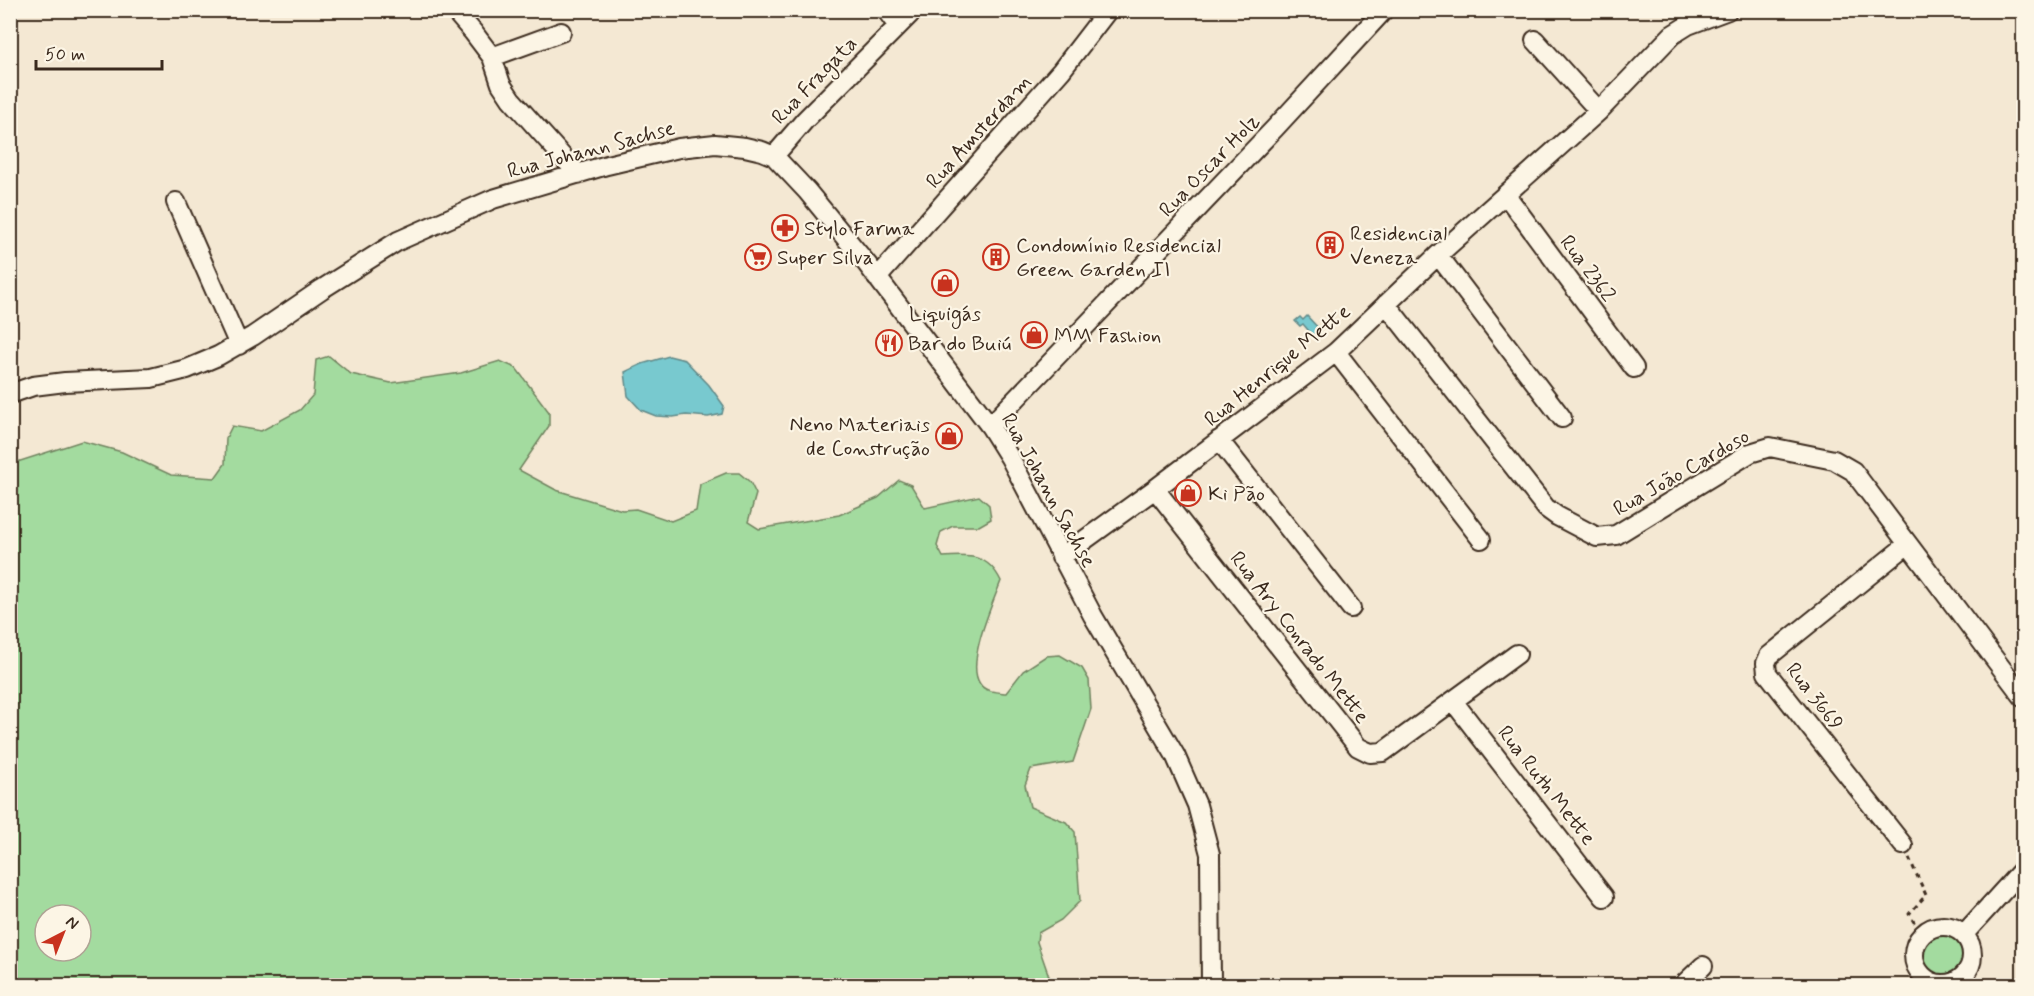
<svg xmlns="http://www.w3.org/2000/svg" width="2034" height="996" font-family="Mynerve,sans-serif">
<style>
.green{fill:#a3db9f;stroke:#6f825e;stroke-width:1.5;fill-rule:evenodd}
.water{fill:#78c9cf;stroke:#608988;stroke-width:1.5}
.lines{fill:none;stroke-linecap:round;stroke-linejoin:round}
.minor-casing{stroke:#3b2a1e;stroke-width:22}
.path{stroke:#3b2a1e;stroke-width:3;stroke-dasharray:4.5 4.5;stroke-linecap:butt}
.minor{stroke:#fcf5e5;stroke-width:18}
.labels{text-anchor:middle;stroke-width:4.5;stroke-linejoin:round;paint-order:stroke}
.street-label{font-size:21px;fill:#3b2a1e;stroke:#fcf5e5}
.poi-label{font-size:21px;fill:#3b2a1e;stroke:#fcf5e5;text-anchor:start}
</style>
<rect width="100%" height="100%" fill="#f4e8d3"/>
<filter id="ink" filterUnits="userSpaceOnUse"><feTurbulence type="fractalNoise" baseFrequency=".0167" numOctaves="2"/><feDisplacementMap in="SourceGraphic" scale="12" xChannelSelector="R" yChannelSelector="G"/><feConvolveMatrix kernelMatrix="1 2 1 2 8 2 1 2 1" color-interpolation-filters="sRGB"/></filter>
<g filter="url(#ink)">
<path class="green" d="M329,356L351,374L391,383L461,373L500,361L516,368L549,412V426L519,470L556,490L622,510L636,509L671,521L696,511L700,484L726,473H739L750,482L756,494L748,522L759,529L839,515L878,498L899,480L911,485L925,508L979,496L989,505L991,519L979,526H953L941,532L937,546L943,557C970,555 988,554 1001,581C993,603 965,663 980,684C985,692 997,692 1006,693L1023,671L1046,656L1060,655L1082,668L1089,680L1091,709L1073,762L1031,769L1025,785L1030,807L1066,822L1075,832L1080,901L1061,920L1038,933L1037,942L1052,985H11V464L82,441L122,452L171,475L215,478L225,464L226,438L232,426L261,431L300,410L313,395L316,360ZM45,915H81V951H45Z
M1920 955a23 23 0 1 1 46 0a23 23 0 1 1-46 0Z"/>
<path class="water" d="M1307,316L1321,331L1314,337L1303,324L1300,326L1295,321L1300,317L1303,320Z
M669,356L685,360L709,385L724,406L722,414L708,417L686,415L673,417L656,416L641,410L628,396L625,372L642,364Z"/>
<g class="lines">
<defs>
<path id="minor" d="M454,10L473,32L492,57L501,84L511,99L578,174
M886,10L898,26
M1535,40L1599,111
M492,57L561,32
M774,156L805,120L914,10
M1506,195L1634,368
M176,202L239,345
M1438,255L1562,418
M877,278L1061,71L1108,10
M1386,304L1546,508L1557,516L1597,537L1616,535L1750,453L1770,447L1834,460L1853,471L2024,698
M1336,352L1481,539
M10,394L33,386L65,382L151,378L187,369L218,356L253,336L322,289L398,241L493,199L607,165L679,148L715,144L745,147L762,151L774,156L807,191L867,264L990,426L1010,458L1093,616L1175,755L1197,805L1210,854L1211,986
M990,426L1275,128L1384,10
M1219,440L1351,608
M1155,489L1358,747L1370,753L1383,752L1517,654
M1061,557L1155,489L1336,352L1438,255L1599,111L1672,35L1688,25L1728,10
M1453,701L1604,897
M1903,845L1767,673L1766,663L1769,656L1908,544
M1914 955a29 29 0 1 1 58 0a29 29 0 1 1-58 0Z
M1964,934L2024,868
M1682,986L1703,966"/>
</defs>
<use href="#minor" class="minor-casing"/>
<path class="path" d="M1909,858L1926,895L1909,914L1922,935"/>
<use href="#minor" class="minor"/>
</g>
</g>
<defs>
<symbol id="pharmacy-ring" viewBox="-11 -11 22 22"><circle r="9.5" fill="#fcf5e5" stroke="#c8321e" stroke-width="1.5"/><path d="M-2-6h4v4h4v4h-4v4h-4v-4h-4v-4h4Z" fill="#c8321e"/></symbol>
<symbol id="building-ring" viewBox="-11 -11 22 22"><circle r="9.5" fill="#fcf5e5" stroke="#c8321e" stroke-width="1.5"/><path d="M-4-6H4V6H1V3H-1V6H-4ZM-2.5-4.3h1.7v1.8h-1.7ZM.8-4.3h1.7v1.8H.8ZM-2.5-1h1.7V.8h-1.7ZM.8-1h1.7V.8H.8Z" fill="#c8321e"/></symbol>
<symbol id="supermarket-ring" viewBox="-11 -11 22 22"><circle r="9.5" fill="#fcf5e5" stroke="#c8321e" stroke-width="1.5"/><path d="M-6-5.5h2.5l.6 2H6L4.5 2H-2.5L-4.4-4H-6ZM-1.5 3.2a1.3 1.3 0 1 0 .1 0ZM3 3.2a1.3 1.3 0 1 0 .1 0Z" fill="#c8321e"/></symbol>
<symbol id="shop-ring" viewBox="-11 -11 22 22"><circle r="9.5" fill="#fcf5e5" stroke="#c8321e" stroke-width="1.5"/><path d="M-5-2.5h2.3a2.7 3.5 0 0 1 5.4 0H5L5.5 6h-11ZM-1.5-2.5h3a1.5 2.3 0 0 0-3 0Z" fill="#c8321e"/></symbol>
<symbol id="restaurant-ring" viewBox="-11 -11 22 22"><circle r="9.5" fill="#fcf5e5" stroke="#c8321e" stroke-width="1.5"/><path d="M-5-6h1v4h1v-4h1v4h1v-4h1v5L-1.5 .5V6h-2V.5L-5-1ZM5-6V6H3V1.5H1.5Q1.5-4 5-6Z" fill="#c8321e"/></symbol>
</defs>
<g fill-rule="evenodd">
<use href="#pharmacy-ring" x="770" y="213" width="30" height="30"/>
<use href="#building-ring" x="1315" y="230" width="30" height="30"/>
<use href="#supermarket-ring" x="743" y="242" width="30" height="30"/>
<use href="#building-ring" x="981" y="242" width="30" height="30"/>
<use href="#shop-ring" x="930" y="268" width="30" height="30"/>
<use href="#shop-ring" x="1019" y="320" width="30" height="30"/>
<use href="#restaurant-ring" x="874" y="328" width="30" height="30"/>
<use href="#shop-ring" x="934" y="421" width="30" height="30"/>
<use href="#shop-ring" x="1173" y="478" width="30" height="30"/>
</g>
<g class="labels">
<g class="street-label">
<text transform="translate(814 80) rotate(-46)" y="7">Rua Fragata</text>
<text transform="translate(978 131) rotate(-48)" y="7">Rua Amsterdam</text>
<text transform="translate(591 149) rotate(-15)" y="7">Rua Johann Sachse</text>
<text transform="translate(1209 165) rotate(-46)" y="7">Rua Oscar Holz</text>
<text transform="translate(1588 268) rotate(53)" y="7">Rua 2362</text>
<text transform="translate(1277 365) rotate(-39)" y="7">Rua Henrique Mette</text>
<text transform="translate(1681 472) rotate(-30)" y="7">Rua João Cardoso</text>
<text transform="translate(1049 490) rotate(61)" y="7">Rua Johann Sachse</text>
<text transform="translate(1300 637) rotate(52)" y="7">Rua Ary Conrado Mette</text>
<text transform="translate(1815 696) rotate(52)" y="7">Rua 3669</text>
<text transform="translate(1547 785) rotate(52)" y="7">Rua Ruth Mette</text>
</g>
<g class="poi-label">
<text x="804" y="235">Stylo Farma</text>
<text x="1350" y="240">Residencial<tspan x="1350" dy="24">Veneza</tspan></text>
<text x="1016" y="252">Condomínio Residencial<tspan x="1016" dy="24">Green Garden II</tspan></text>
<text x="777" y="264">Super Silva</text>
<text x="945" y="320" text-anchor="middle">Liquigás</text>
<text x="1054" y="342">MM Fashion</text>
<text x="908" y="350">Bar do Buiú</text>
<text x="930" y="431" text-anchor="end">Neno Materiais<tspan x="930" dy="24">de Construção</tspan></text>
<text x="1208" y="500">Ki Pão</text>
</g>
</g>
<rect width="2034" height="996" fill="none" stroke="#fcf5e5" stroke-width="36"/>
<rect x="18" y="18" width="1998" height="960" fill="none" stroke="#3b2a1e" stroke-width="2" filter="url(#ink)"/>
<g transform="translate(63 933) rotate(42)"><circle r="28" fill="#fcf5e5" stroke="#afa495" stroke-width="1.5"/>
<path d="M0-4.5L10 22L0 15L-10 22Z" fill="#c8321e"/>
<text y="-9" font-size="16" font-weight="bold" text-anchor="middle" fill="#3b2a1e">N</text>
</g>
<path d="M36 60v9h126v-9" fill="none" stroke="#3b2a1e" stroke-width="3"/>
<text x="45" y="60" font-size="18" fill="#3b2a1e" stroke="#fcf5e5" stroke-width="4.5" paint-order="stroke">50 m</text>
</svg>
